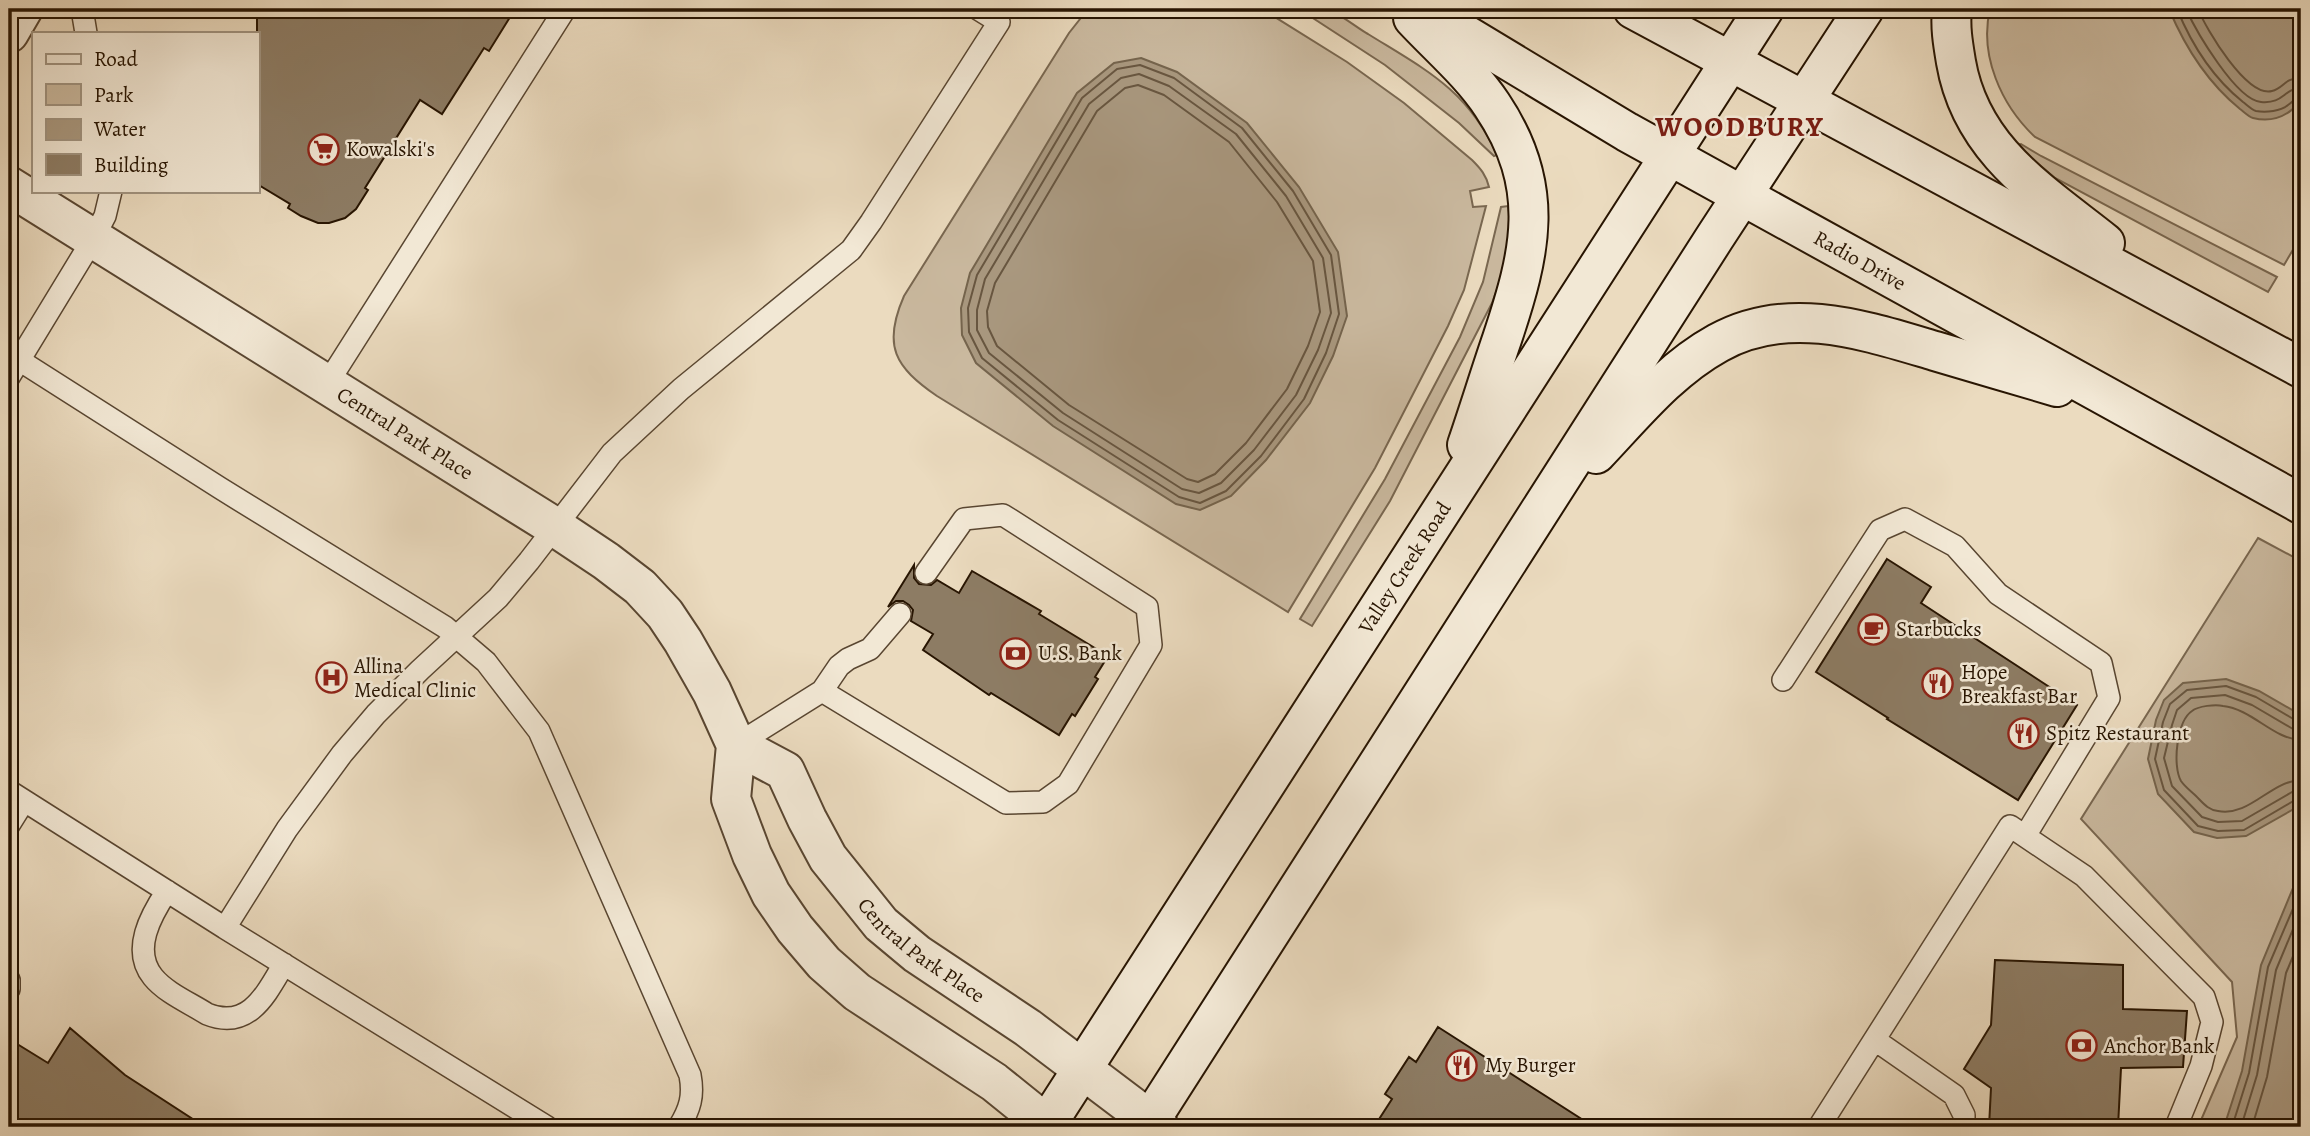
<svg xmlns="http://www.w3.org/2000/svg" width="2310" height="1136" font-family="Alegreya,serif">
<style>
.green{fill:#cab99f;stroke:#796750;stroke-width:2}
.water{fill:#a9987f;stroke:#75644d;stroke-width:2}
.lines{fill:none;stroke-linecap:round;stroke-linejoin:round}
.shore{stroke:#685640;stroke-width:2}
.building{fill:#8d7c64;stroke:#281502;stroke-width:2}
.lane-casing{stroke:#594631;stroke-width:24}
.street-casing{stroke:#594631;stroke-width:42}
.secondary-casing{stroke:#281502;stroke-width:42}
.lane{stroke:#f2e8d5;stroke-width:21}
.street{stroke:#f2e8d5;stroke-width:38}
.secondary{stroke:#f2e8d5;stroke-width:38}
.labels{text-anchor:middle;stroke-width:5;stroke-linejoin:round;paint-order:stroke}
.poi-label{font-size:21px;fill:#281502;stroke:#f2e8d5;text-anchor:start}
.street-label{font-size:21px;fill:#281502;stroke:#f2e8d5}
.district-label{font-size:28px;font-weight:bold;letter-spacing:2px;fill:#7a1f14;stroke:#f2e8d5}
</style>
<rect width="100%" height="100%" fill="#ebdbbf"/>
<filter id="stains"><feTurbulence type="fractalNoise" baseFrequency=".00286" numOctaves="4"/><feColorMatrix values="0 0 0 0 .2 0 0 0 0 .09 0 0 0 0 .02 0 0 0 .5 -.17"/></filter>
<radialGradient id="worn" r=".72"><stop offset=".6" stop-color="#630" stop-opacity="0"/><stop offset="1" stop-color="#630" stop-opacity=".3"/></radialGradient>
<path class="green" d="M1088,9H1262L1347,62L1404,103L1472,160C1481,169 1486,175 1489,187L1470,191L1473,207L1486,206L1464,290L1448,326L1375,468L1288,612L937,396C895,367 882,346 904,296L1069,33Z
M1299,9C1307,9 1319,7 1326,9C1338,12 1357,28 1368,34C1426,70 1468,90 1497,155L1494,156L1459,123L1385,65Z
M1990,9H2301V236L2284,265L2035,137C2001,105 1979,55 1990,9Z
M2021,144L2041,156L2277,277L2268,292L2055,178L2016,145Z
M1508,206C1515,238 1503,274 1492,303L1390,501L1312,626L1300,619L1385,479L1460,337L1483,282L1501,207Z
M2258,538L2301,561V1127H2198L2237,1037L2232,982L2081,819Z"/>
<path class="water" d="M2169,9H2301V101C2289,115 2273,123 2253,118C2249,117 2244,112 2240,109C2208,83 2185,47 2169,9Z
M1141,58L1177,72L1247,123L1299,187L1338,252L1347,316L1333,356L1310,403L1266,460L1231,496L1200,510L1176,504L1053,426L976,363L962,335L961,308L970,273L1077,93L1114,63Z
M2226,679L2259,691L2301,715V805L2246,836L2217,838L2194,832L2158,794L2148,759L2156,720L2164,700L2183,683Z
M2301,879V1127H2224L2242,1071L2261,965L2293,888Z"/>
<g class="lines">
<path class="shore" d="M2177,9C2191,43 2213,78 2243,102C2247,105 2252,110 2256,111C2266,113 2281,111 2288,105C2294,101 2294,98 2301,97
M2186,9C2196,31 2236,100 2261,102C2284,104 2283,89 2301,88
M2198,9C2206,29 2247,98 2272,91C2284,88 2284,78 2301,78
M1140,65L1174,78L1242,128L1293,191L1331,255L1339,314L1326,353L1304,399L1261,456L1226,491L1200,503L1179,497L1058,420L982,358L969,332L968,308L977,275L1082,98L1117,69Z
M1139,74L1169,86L1236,134L1286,196L1323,258L1331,313L1318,350L1296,395L1254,450L1221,483L1199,493L1182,489L1063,413L989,353L977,330V310L985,279L1089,104L1121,78Z
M1138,85L1164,95L1229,142L1277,202L1313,261L1320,312L1308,346L1287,389L1246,443L1215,474L1198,482L1187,479L1069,405L997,346L988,327L987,311L995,283L1097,111L1125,88Z
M2301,721L2295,720L2256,697L2226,686L2187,690L2170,704L2163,722L2155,759L2164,790L2198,826L2218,831L2244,830L2295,800L2301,799
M2301,730L2293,729L2252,705L2225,695L2191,698L2177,710L2172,725L2164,758L2172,786L2202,817L2218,822L2242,821L2292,792L2301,790
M2301,740C2273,739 2252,709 2223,706C2216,704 2198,706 2192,711C2177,721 2172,765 2181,781C2185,787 2192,792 2196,796C2203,803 2208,810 2218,811C2250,817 2270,781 2301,780
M2232,1127L2249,1073L2268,967L2301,890
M2241,1127L2257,1075L2276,970L2301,910
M2252,1127L2267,1077L2286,973L2301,937"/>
</g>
<path class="building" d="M257,9H515L489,51L484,48L442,114L420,100L365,188L368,190L356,209L345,218L329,223H318L301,216L288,208L290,204L257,184Z
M1887,559L1931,587L1921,603L2077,705L2018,800L1887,719L1888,718L1816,672Z
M914,565V578L919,584L931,585L937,580L959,593L972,571L1041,611L1039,614L1108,656L1095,677L1098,679L1075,716L1072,714L1059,735L991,693L989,695L923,650L933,634L911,621L913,610L909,605L903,601H896L888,607Z
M1995,960L2123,965V1009L2187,1011L2183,1067L2121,1068L2118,1127H1989L1991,1088L1964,1069L1991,1025Z
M1438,1027L1594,1127H1374L1392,1099L1385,1094L1409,1057L1416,1062Z
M70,1028L125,1075L205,1127H9V1039L48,1063Z"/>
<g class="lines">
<defs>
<path id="lane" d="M82,9L86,33
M19,360L220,488L445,627L486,662L539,731L690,1075C694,1096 690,1109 679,1127
M9,377L93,239L105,216L111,191
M327,384L565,9
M900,614L870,649L848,659L839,666L822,691L1006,803L1043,802L1068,784L1151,645L1147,607L1003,515L964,519L926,573
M1783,680L1880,530L1905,519L1955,546L1998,594L2101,663L2109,698L2025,836
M736,745L822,691
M9,791L225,928L287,829L342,754L376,714L420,670L498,598L529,561L612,453L681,389L851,250L871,222L999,22L978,9
M9,825L24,801
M167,891C151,915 131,950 153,977C166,993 190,1003 207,1014C249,1031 266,994 284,964
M225,928L547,1127
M9,980V989
M1875,1040L1954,1095L1964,1115V1127
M1819,1127L2010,826L2084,876L2204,997L2212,1022L2201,1066L2176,1127"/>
<g id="street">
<path d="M9,33L23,9"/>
<path id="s1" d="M9,186L555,527L606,561L640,587L665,614L683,641L712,692L736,745L731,799L752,855L771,894L795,929L824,963L857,992L994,1082L1050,1127"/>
<path id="s2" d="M736,745L785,771L807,819L828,858L881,924L917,954L1028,1028L1159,1127"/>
</g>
<g id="secondary">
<path id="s3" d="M1423,9L1627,132L2301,504"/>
<path d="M1633,9L2301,368"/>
<path d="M1952,9C1950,27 1953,44 1956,62C1971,150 2041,192 2105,243"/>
<path d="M1413,18C1439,46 1471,73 1492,105C1547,187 1531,252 1502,339C1490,374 1479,410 1467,445"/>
<path d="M1596,454C1634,414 1669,370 1718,343C1788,304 1864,330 1935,351C1976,363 2016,375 2057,387"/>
<path id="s4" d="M1045,1127L1764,9"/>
<path d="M1146,1127L1715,237L1864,9"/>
</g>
</defs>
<use href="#lane" class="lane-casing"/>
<use href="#street" class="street-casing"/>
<use href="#secondary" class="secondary-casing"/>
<use href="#lane" class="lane"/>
<use href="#street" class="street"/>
<use href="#secondary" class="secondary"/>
</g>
<defs>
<symbol id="supermarket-ring" viewBox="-11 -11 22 22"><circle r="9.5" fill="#f2e8d5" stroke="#8f2418" stroke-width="1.5"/><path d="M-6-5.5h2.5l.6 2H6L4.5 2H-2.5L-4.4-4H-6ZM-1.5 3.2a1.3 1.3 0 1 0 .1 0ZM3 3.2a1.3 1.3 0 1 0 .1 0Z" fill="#8f2418"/></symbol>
<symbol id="cafe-ring" viewBox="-11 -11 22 22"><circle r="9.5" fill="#f2e8d5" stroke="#8f2418" stroke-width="1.5"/><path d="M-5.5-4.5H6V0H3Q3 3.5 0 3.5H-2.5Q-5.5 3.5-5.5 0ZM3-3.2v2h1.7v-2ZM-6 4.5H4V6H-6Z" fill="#8f2418"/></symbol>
<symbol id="bank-ring" viewBox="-11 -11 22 22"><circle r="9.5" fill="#f2e8d5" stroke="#8f2418" stroke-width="1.5"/><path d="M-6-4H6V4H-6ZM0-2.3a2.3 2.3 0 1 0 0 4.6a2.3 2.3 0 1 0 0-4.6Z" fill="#8f2418"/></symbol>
<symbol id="hospital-ring" viewBox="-11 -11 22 22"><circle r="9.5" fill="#f2e8d5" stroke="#8f2418" stroke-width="1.5"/><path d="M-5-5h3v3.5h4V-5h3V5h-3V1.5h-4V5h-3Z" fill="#8f2418"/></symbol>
<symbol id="restaurant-ring" viewBox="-11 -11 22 22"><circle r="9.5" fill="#f2e8d5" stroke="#8f2418" stroke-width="1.5"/><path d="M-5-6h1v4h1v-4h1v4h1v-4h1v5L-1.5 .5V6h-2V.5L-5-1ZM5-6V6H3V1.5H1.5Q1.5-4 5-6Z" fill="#8f2418"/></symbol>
</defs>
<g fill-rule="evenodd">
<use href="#supermarket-ring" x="306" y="132" width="35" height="35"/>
<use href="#cafe-ring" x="1856" y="612" width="35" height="35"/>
<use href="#bank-ring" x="998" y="636" width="35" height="35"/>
<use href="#hospital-ring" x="314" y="660" width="35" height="35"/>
<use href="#restaurant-ring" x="1920" y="666" width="35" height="35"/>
<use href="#restaurant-ring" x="2006" y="716" width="35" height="35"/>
<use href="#bank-ring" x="2064" y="1028" width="35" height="35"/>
<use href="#restaurant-ring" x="1444" y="1048" width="35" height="35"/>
</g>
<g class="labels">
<g class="poi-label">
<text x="346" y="156">Kowalski's</text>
<text x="1896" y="636">Starbucks</text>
<text x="1038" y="660">U.S. Bank</text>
<text x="354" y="673">Allina<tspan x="354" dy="24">Medical Clinic</tspan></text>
<text x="1961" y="679">Hope<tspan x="1961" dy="24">Breakfast Bar</tspan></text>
<text x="2046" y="740">Spitz Restaurant</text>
<text x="2104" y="1053">Anchor Bank</text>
<text x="1485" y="1072">My Burger</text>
</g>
<g class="street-label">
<text dy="7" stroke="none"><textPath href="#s3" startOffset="504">Radio Drive</textPath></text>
<text dy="7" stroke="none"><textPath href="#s1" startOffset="467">Central Park Place</textPath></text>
<text dy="7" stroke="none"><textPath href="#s4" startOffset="665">Valley Creek Road</textPath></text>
<text dy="7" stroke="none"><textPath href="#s2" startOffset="285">Central Park Place</textPath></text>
</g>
<g class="district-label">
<text x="1740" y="136">WOODBURY</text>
</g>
</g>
<rect width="2310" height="1136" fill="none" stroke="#ebdbbf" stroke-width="35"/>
<rect x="10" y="10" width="2289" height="1115" fill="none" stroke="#281502" stroke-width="3.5"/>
<rect x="18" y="18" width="2275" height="1101" fill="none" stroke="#281502" stroke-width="2"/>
<rect x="32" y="32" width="228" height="161" fill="#f2e8d5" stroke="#a19481" stroke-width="2"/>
<rect x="46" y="54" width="35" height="10" fill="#f2e8d5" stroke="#a19481" stroke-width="2"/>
<text x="94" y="66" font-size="21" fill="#281502">Road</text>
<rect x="46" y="84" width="35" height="21" fill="#cab99f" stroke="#a19481" stroke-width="2"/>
<text x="94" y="102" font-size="21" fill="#281502">Park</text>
<rect x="46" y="119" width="35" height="21" fill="#a9987f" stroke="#a19481" stroke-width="2"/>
<text x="94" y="136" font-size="21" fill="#281502">Water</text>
<rect x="46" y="154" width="35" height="21" fill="#8d7c64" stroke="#a19481" stroke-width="2"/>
<text x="94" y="172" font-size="21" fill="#281502">Building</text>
<rect width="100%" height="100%" filter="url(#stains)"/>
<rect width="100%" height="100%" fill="url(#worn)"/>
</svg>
